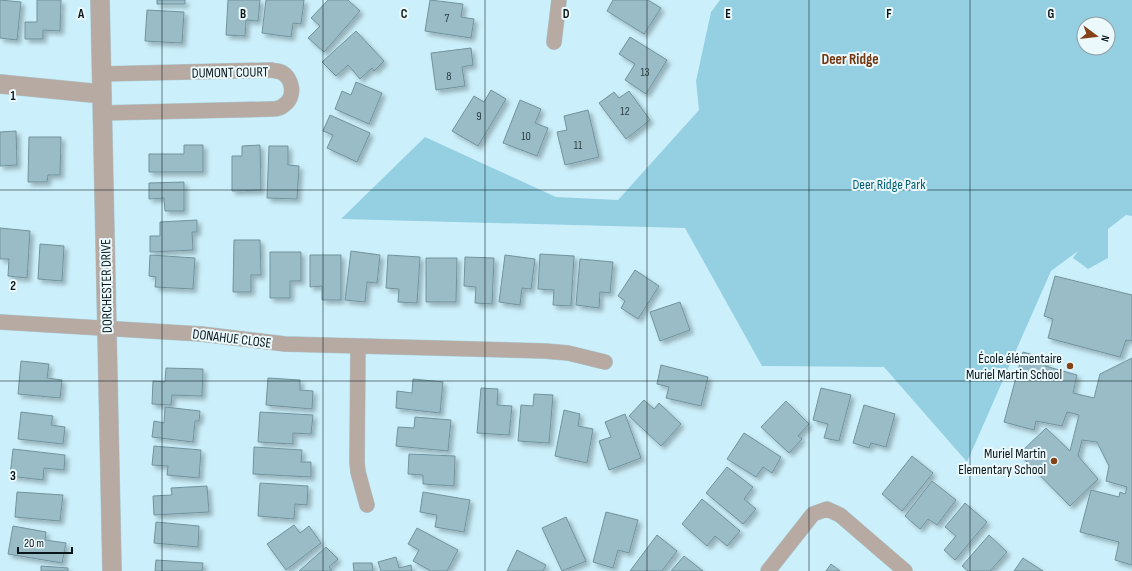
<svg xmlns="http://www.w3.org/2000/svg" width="1132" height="571" font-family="'Sofia Sans Condensed',sans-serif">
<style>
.green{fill:#95d0e2;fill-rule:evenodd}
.building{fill:#9abcc7;stroke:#71939d;filter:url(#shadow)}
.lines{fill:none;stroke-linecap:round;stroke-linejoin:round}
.minor-casing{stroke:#adcdd7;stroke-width:16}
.tertiary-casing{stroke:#adcdd7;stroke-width:20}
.minor{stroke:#b7aaa3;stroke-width:15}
.tertiary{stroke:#b7aaa3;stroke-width:19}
.grid{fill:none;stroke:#081519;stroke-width:1;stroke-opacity:0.55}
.poi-dot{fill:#864217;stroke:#ebf9fd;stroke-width:1.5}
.labels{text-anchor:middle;stroke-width:4;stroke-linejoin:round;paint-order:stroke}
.number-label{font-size:12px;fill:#2c3f44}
.street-label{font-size:14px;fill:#081519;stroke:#ebf9fd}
.park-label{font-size:14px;fill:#015e72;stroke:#ebf9fd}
.poi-label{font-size:14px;fill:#081519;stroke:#ebf9fd;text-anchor:end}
.neighbourhood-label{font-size:15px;font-weight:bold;fill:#75370f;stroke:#ebf9fd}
.grid-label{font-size:13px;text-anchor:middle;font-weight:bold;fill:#081519;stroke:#ebf9fd;stroke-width:4;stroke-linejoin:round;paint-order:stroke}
</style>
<defs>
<filter id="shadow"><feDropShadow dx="3.5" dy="3.5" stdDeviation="2" flood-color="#0004"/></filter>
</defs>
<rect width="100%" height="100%" fill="#ccf0fb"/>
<path class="green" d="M720,0H1132V216L1126,215L1108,229V258L1088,269L1073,258L1078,251L1051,271L967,462L884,367L762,366L685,228L341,219L425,137L556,197L618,200L699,110L696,81L711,12ZM1084,24H1108V48H1084Z"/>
<path class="building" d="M0,0L21,2L17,40L0,38Z
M37,0H61L60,31L43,30V39H25V22H37Z
M157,0H185V4H157Z
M228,0H260L258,21L246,20L245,36L226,35Z
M266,0H304L301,24L293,23L291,37L262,33Z
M328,0H348L360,11L324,52L308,38L320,26L311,18Z
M430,0L463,4L461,17L474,19L471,38L425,31Z
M613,0H648L661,8L644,34L607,11Z
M147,10L184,12L182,43L145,41Z
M356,31L384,61L374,71L372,68L360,79L348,65L336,76L322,62Z
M630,37L667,60L646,94L625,80L635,64L619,54Z
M471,48L473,65L462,67L465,86L436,90L431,53Z
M356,82L382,93L369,124L335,109L342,91L351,95Z
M491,90L506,99L478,146L452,131L474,96L484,102Z
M629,91L650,120L626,139L599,103L614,92L619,98Z
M520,100L541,109L535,123L548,128L537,156L503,143Z
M588,110L599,157L565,165L557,132L567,130L564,116Z
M330,115L370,133L357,162L327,148L333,135L323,131Z
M16,131L17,165L0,166V132Z
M29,137H61L60,175H48L47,182H28Z
M184,145H203V172H149V154H184Z
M260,145L261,190L232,191V156H242V146Z
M269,146H288V165L299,166L297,199L267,198Z
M184,182V211H165L164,198L149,199V183Z
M197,220V232H192L193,250L150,252V236H160V222Z
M0,228L30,231L27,278L8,276L9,259H0Z
M234,240H260L261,275H251V292H233Z
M40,244L64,246L62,281L38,279Z
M351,251L380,255L377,283L367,282L365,302L345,300Z
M270,252H301V281H290V298H270Z
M540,254L574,256L571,306L553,305L554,290L538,289Z
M150,255L195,258L193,289L155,287L156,277L149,276Z
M310,255H341V300H322V286L310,287Z
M388,255L420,257L417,303L398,302L399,289L386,288Z
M505,255L535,259L531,289L522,288L520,305L499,302Z
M465,257L494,258L492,304L475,303L476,287L464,286Z
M426,258H457L456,302H426Z
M580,259L613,262L610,293L600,292L599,308L576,305Z
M635,270L659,286L638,319L621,308L625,301L618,296Z
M1055,276L1132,295V341L1126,340L1120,357L1048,338L1053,319L1044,316Z
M680,302L690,330L660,341L650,312Z
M1023,352L1047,359L1045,366L1077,375L1073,393L1094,398L1100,374L1132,358V565L1115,560L1119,542L1080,532L1091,490L1119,497L1120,492L1125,494L1127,487L1106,481L1109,466L1097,442L1082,440L1078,456L1098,479L1070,506L1019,454L1046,428L1070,451L1079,415L1067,412L1062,426L1036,421L1034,430L1004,422Z
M21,361L49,364L47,378L62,380L60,398L18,394Z
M661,365L708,377L701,406L666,398L669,387L657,384Z
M166,368L203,369L202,396L172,395L171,405L152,404L153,381L165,382Z
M268,378L300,380V390L313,391L312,409L266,405Z
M413,379L443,382L440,413L396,408L397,391L412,393Z
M481,388L498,389L497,405L512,406L509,435L477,433Z
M821,388L851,395L839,441L824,438L828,424L813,420Z
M534,394L553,395L549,443L518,441L521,405L533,406Z
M644,400L654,409L659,403L681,424L661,446L629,416Z
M786,401L809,424L798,436L802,439L789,453L761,427Z
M864,405L895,414L886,447L871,443L869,448L853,443Z
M165,407L200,411L199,421H195L193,442L152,437L154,421L164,423Z
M564,410L580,414L578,426L593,429L587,463L555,456Z
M21,412L53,416L51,425L65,427L63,444L18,439Z
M260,412L313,415L311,434L293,433V444L258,442Z
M625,414L641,458L609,470L599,441L611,437L605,422Z
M415,417L451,420L448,451L396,446L398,427L414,428Z
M744,433L781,457L772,473L763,467L756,477L727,459Z
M154,446L201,450L199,478L167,475L168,466L152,465Z
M254,447L302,450L301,462H311V477L253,474Z
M13,449L65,455L64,470L44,468L43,480L10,476Z
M409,454L455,456L454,486L423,484V475L408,474Z
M912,456L933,473L902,511L882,494Z
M727,467L753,487L744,499L756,509L743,524L706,493Z
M932,481L956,500L937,525L928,519L920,529L905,516Z
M260,483L308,486L307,505L295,504L294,519L258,516Z
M207,486L209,512L154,515L153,496L172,495L171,488Z
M17,492L63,495L60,521L15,517Z
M423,492L470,500L464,532L435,527L437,515L420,512Z
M702,499L740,531L727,546L715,536L707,546L682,524Z
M965,503L987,522L955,560L944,550L956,536L945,527Z
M606,512L638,520L629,553L618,550L613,568L593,562Z
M566,517L586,561L562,571L542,528Z
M156,522L199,526L198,547L154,543Z
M294,525L300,533L309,526L321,543L286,570L267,544Z
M13,526L46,532L45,540L66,543L62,563L8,554Z
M417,528L458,550L447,571H431L413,561L419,550L408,544Z
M657,535L677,551L662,571H630Z
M989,535L1007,552L990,571H968L962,566Z
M326,547L338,559L329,567L332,571H299Z
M517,550L546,565L543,571H507Z
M684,556L703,571H671Z
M396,557L399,568L411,565L412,571H381L378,562Z
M1023,558L1043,571H1014Z
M156,560L203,563L202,571H155Z
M353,563H372L373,571H354Z
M831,564L840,571H826Z
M41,566L68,568V571H41Z"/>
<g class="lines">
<defs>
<path id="minor" d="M554,42L559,0
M101,74L272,70C275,71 278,71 281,72C293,78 296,97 284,105C281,108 276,109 272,109L102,113
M0,322L201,334L285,344L545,351L568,353L605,362
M358,346L357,462L358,472L367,505
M768,571L813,514L827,509L840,515L905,571"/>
<path id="tertiary" d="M100,0L112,571
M0,84L102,94"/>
</defs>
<use href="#minor" class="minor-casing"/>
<use href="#tertiary" class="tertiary-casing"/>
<use href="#minor" class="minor"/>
<use href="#tertiary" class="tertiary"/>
</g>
<path class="grid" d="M162,0V571M323,0V571M485,0V571M647,0V571M809,0V571M970,0V571M0,190H1132M0,381H1132"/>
<g class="poi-dot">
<circle cx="1070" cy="366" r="4"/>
<circle cx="1054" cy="461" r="4"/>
</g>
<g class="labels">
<g class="number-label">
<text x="447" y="22">7</text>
<text x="645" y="76">13</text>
<text x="449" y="80">8</text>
<text x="625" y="115">12</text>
<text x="479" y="120">9</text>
<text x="526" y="140">10</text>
<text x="578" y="149">11</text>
</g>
<g class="street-label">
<text transform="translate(230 72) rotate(-1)" y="5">DUMONT COURT</text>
<text transform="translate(106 286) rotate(-91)" y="5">DORCHESTER DRIVE</text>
<text transform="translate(232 338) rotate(7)" y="5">DONAHUE CLOSE</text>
</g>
<g class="park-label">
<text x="889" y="189">Deer Ridge Park</text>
</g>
<g class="poi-label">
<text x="1062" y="363">École élémentaire<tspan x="1062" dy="16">Muriel Martin School</tspan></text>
<text x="1046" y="458">Muriel Martin<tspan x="1046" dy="16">Elementary School</tspan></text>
</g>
<g class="neighbourhood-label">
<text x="850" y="64">Deer Ridge</text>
</g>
</g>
<g class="grid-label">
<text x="81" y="18">A</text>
<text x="243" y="18">B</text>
<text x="404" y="18">C</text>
<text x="566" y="18">D</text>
<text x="728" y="18">E</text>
<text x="889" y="18">F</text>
<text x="1051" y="18">G</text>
<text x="13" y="100">1</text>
<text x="13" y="290">2</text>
<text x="13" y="480">3</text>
</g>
<g transform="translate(1096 36) rotate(105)"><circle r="19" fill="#ebf9fd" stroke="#909ea2"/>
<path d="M0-3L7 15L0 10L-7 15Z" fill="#864217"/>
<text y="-6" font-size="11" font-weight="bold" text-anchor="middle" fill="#081519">N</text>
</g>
<path d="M18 547v6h54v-6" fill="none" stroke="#081519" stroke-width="2"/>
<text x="24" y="547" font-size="12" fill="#081519" stroke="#ebf9fd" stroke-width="3" paint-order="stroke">20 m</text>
</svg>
